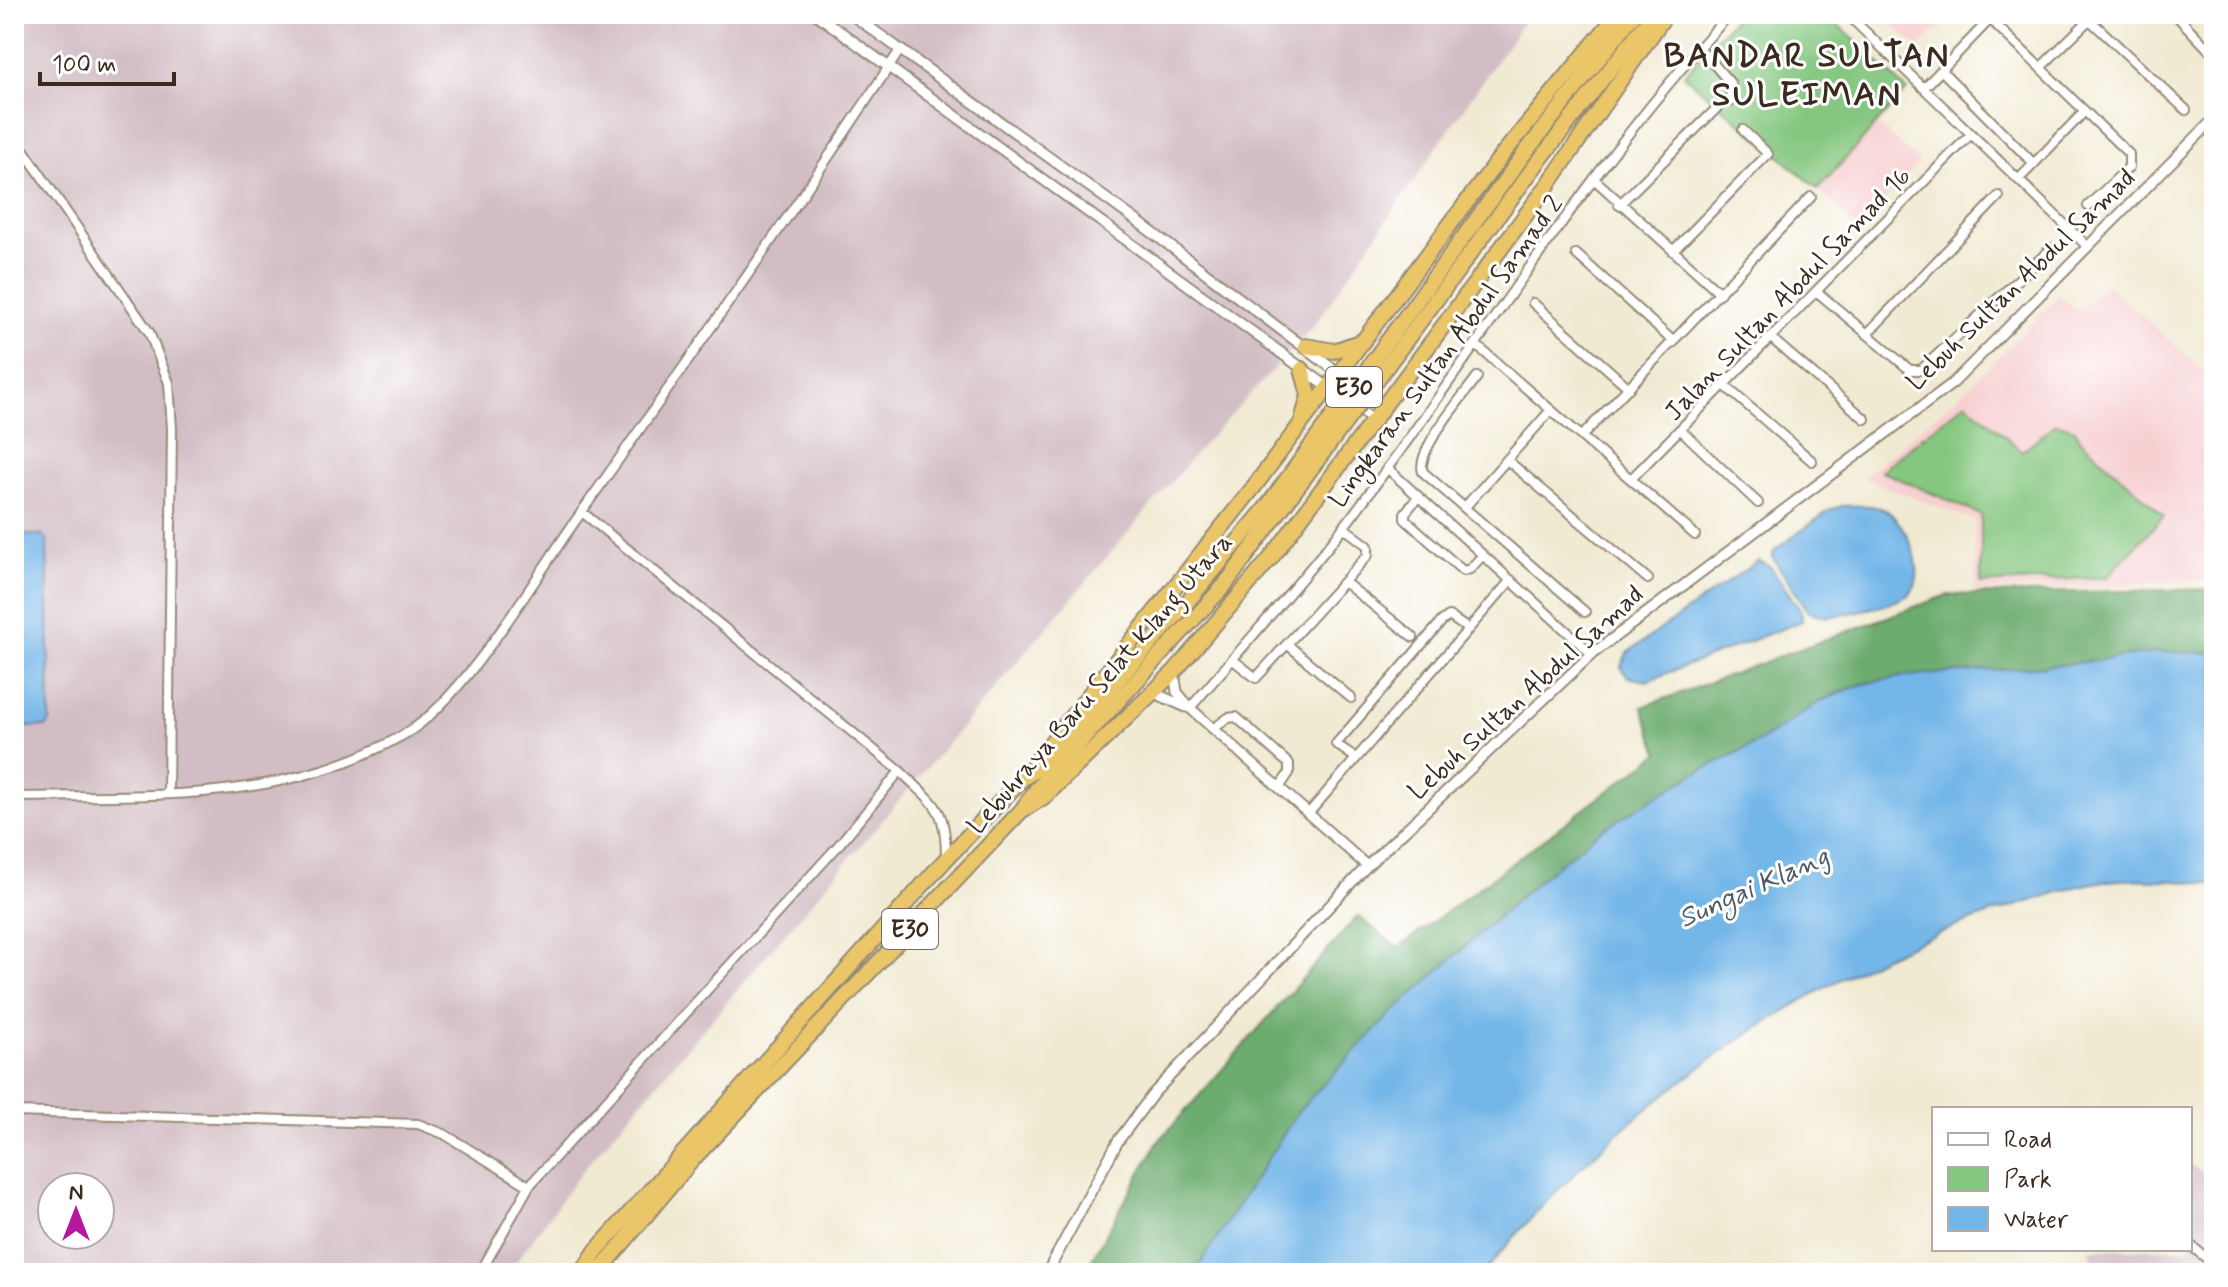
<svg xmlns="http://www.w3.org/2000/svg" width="2228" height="1287" font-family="Mynerve,sans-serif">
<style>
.built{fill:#f7cfd0}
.industrial{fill:#d2bdc5;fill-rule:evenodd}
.green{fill:#85c780;stroke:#60784f;stroke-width:2}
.forest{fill:#6cac6e;stroke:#546b46;stroke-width:2}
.water{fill:#73b6e8;stroke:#577083;stroke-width:2}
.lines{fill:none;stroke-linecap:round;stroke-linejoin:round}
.minor-casing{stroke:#968a78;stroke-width:12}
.tertiary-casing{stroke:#968a78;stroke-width:13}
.motorway-casing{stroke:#968a78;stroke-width:18}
.minor{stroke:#fff;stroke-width:8}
.tertiary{stroke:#fff;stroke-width:9}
.motorway{stroke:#eac669;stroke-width:14}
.motorway-bridge-casing{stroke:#968a78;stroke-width:18;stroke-linecap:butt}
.motorway-bridge{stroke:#eac669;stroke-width:14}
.labels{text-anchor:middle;stroke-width:6;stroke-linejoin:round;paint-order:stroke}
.shield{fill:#fff;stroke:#766a62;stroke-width:2}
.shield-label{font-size:24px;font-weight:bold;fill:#3b2a1e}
.street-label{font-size:26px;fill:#3b2a1e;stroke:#fff}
.water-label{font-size:28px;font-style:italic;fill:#4f5b65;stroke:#fff}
.district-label{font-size:34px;font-weight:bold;letter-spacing:2px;fill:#3b2a1e;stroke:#fff}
</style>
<rect width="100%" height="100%" fill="#fff"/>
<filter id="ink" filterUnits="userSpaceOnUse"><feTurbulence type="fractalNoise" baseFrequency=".0125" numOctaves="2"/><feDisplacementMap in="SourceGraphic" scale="16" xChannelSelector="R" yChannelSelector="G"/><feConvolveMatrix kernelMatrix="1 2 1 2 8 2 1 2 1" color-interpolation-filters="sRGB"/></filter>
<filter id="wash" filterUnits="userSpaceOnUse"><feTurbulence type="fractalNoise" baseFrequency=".006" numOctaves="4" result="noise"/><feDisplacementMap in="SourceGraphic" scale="32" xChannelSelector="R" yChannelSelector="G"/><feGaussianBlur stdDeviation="1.8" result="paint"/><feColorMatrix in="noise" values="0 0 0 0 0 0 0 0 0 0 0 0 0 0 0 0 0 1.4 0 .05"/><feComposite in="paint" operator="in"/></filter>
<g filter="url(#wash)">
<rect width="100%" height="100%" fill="#f1ead3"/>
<path class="built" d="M1878,14H1952L1919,48Z
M1877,124L1920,162L1859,229L1818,189Z
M2106,284L2214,379V580L1975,591V521L1862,478L1961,394L2059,296L2079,312Z"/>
<path class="industrial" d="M14,14H1529L1315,324L1196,453L583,1170L508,1273H14ZM52,1187H100V1235H52Z
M2190,1164L2214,1180V1273H2095L2090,1249H2190Z"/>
<path class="green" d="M1738,14H1827L1907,90L1818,189L1684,75Z
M1966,402L2022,451L2056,423L2075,429L2081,440L2164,516L2107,577L1981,584V515L1881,471Z"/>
<path class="forest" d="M2214,589V653L2160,652L2062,665L1905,676L1859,685L1821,701L1759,742L1696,773L1601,830L1538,881L1393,1012L1299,1110L1195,1273H1084L1158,1142L1358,916L1398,948L1659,753L1642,707L1947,595Z"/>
<path class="water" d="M1842,506C1856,506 1872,504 1885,510C1905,521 1929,571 1911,592C1901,605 1846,613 1828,617L1809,612L1772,557L1775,550L1830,510Z
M14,535H41L47,539L50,722L46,727H14Z
M1758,561L1771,567L1802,613V621L1647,681L1628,677L1621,667L1627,653Z
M2160,652L2214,653V884C2175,881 2132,876 2093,883C2071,887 2049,895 2028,902C1820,963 1620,1104 1484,1273H1195L1299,1110L1393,1012L1538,881L1601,830L1696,773L1759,742L1821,701L1859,685L1905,676L2062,665Z"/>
</g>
<g filter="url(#ink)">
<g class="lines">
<defs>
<path id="minor" d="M1847,14L2087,246
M2175,14L2214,55
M1990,19L2129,154V167L2088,206
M2090,20L2186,110
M1699,47L1731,84L1730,102
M2041,67L2095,14
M1941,70L2034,164
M1924,88L1995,14
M14,136L149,332L169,383L172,429L168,793
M1594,179L1720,293
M2019,179L2085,111
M1619,205L1718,107
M1673,251L1768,154L1743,130
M1576,254L1674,342
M1816,291L1910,370H1921L2052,248
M1533,303L1629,388
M1867,334L1999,196
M1771,338L1865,419
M1475,344L1695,535
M1477,377C1463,397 1415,451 1423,472L1585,612
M1724,385L1812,461
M1681,430L1758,503
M1582,436L1811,197
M1507,460L1648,579
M1387,468L1592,654
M1631,479L1970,135
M1418,497L1405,513V519L1463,571L1470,569L1483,555
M1465,507L1551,410
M582,512L900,771C935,805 946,806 946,858
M1344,582L1413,637
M1288,645L1351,698
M1232,659L1256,678L1368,555V546L1343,527
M1190,708C1241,649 1294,590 1343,528C1473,358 1584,171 1730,14
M1213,729L1228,718L1236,717L1289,764V773L1279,788
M1356,758L1336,744L1442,621L1449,616L1468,629
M14,797C151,794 281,805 405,734C461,702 531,585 569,530C681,371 793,212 900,50
M1308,814L1511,580
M14,1112L418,1124L444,1134L529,1186
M2190,1245L2214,1264
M480,1273L529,1186L837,847L900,771"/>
<path id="tertiary" d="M816,14L1373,420
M851,14L1137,221L1382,406
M1174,672L1177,692L1190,708L1367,866
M1152,692L1186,707
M1047,1273L1118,1141L1153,1094L1367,866L1592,654L1953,383L2214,119"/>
<path id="motorway" d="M1524,154L1634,14
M1535,166L1653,14
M1306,346L1334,351L1362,341
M1302,369L1309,395L1303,417
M1023,778L1253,488L1502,155L1618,14
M1021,811L1045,796L1174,672L1271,558L1548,185L1666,14
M582,1273L596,1251L946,859L1023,778L1039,768L1177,614
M598,1273L692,1160L1021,811L1036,790L1224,586"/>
</defs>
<use href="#minor" class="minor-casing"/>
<use href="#tertiary" class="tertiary-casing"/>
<use href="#motorway" class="motorway-casing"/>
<use href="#minor" class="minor"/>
<use href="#tertiary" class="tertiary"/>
<use href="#motorway" class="motorway"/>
<defs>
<path id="motorway-bridge" d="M1224,586L1535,166
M1177,614L1266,508L1524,154"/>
</defs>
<use href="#motorway-bridge" class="motorway-bridge-casing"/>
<use href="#motorway-bridge" class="motorway-bridge"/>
</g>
</g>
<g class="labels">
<g class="shield">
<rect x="1326" y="367" width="56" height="40" rx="6"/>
<rect x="882" y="909" width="56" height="40" rx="6"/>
</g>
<g class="shield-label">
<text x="1354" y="395">E30</text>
<text x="910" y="937">E30</text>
</g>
<g class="street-label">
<text transform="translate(2020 279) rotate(-44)" y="9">Lebuh Sultan Abdul Samad</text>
<text transform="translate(1787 293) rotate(-46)" y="9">Jalan Sultan Abdul Samad 16</text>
<text transform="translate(1445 351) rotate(-54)" y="9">Lingkaran Sultan Abdul Samad 2</text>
<text transform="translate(1099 683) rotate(-49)" y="9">Lebuhraya Baru Selat Klang Utara</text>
<text transform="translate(1525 692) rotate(-42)" y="9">Lebuh Sultan Abdul Samad</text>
</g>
<g class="water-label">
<text transform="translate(1753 886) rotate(-24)" y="10">Sungai Klang</text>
</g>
<g class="district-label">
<text x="1807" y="66">BANDAR SULTAN<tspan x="1807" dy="39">SULEIMAN</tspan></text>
</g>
</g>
<rect width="2228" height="1287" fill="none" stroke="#fff" stroke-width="48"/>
<rect x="1932" y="1107" width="260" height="144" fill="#ffffff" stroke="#b1aaa5" stroke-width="2"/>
<rect x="1948" y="1133" width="40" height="12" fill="#ffffff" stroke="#b1aaa5" stroke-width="2"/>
<text x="2004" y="1147" font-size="24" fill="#3b2a1e">Road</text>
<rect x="1948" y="1167" width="40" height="24" fill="#85c780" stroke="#b1aaa5" stroke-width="2"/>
<text x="2004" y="1187" font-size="24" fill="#3b2a1e">Park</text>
<rect x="1948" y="1207" width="40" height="24" fill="#73b6e8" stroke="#b1aaa5" stroke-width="2"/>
<text x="2004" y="1227" font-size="24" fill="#3b2a1e">Water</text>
<g transform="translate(76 1211)"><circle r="38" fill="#ffffff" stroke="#b1aaa5" stroke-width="2"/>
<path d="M0-6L14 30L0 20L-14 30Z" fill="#b5179e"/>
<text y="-12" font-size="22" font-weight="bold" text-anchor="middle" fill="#3b2a1e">N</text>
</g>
<path d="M40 72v12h134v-12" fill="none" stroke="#3b2a1e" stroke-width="4"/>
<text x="52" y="72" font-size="24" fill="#3b2a1e" stroke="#ffffff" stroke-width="6" paint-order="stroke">100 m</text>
</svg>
